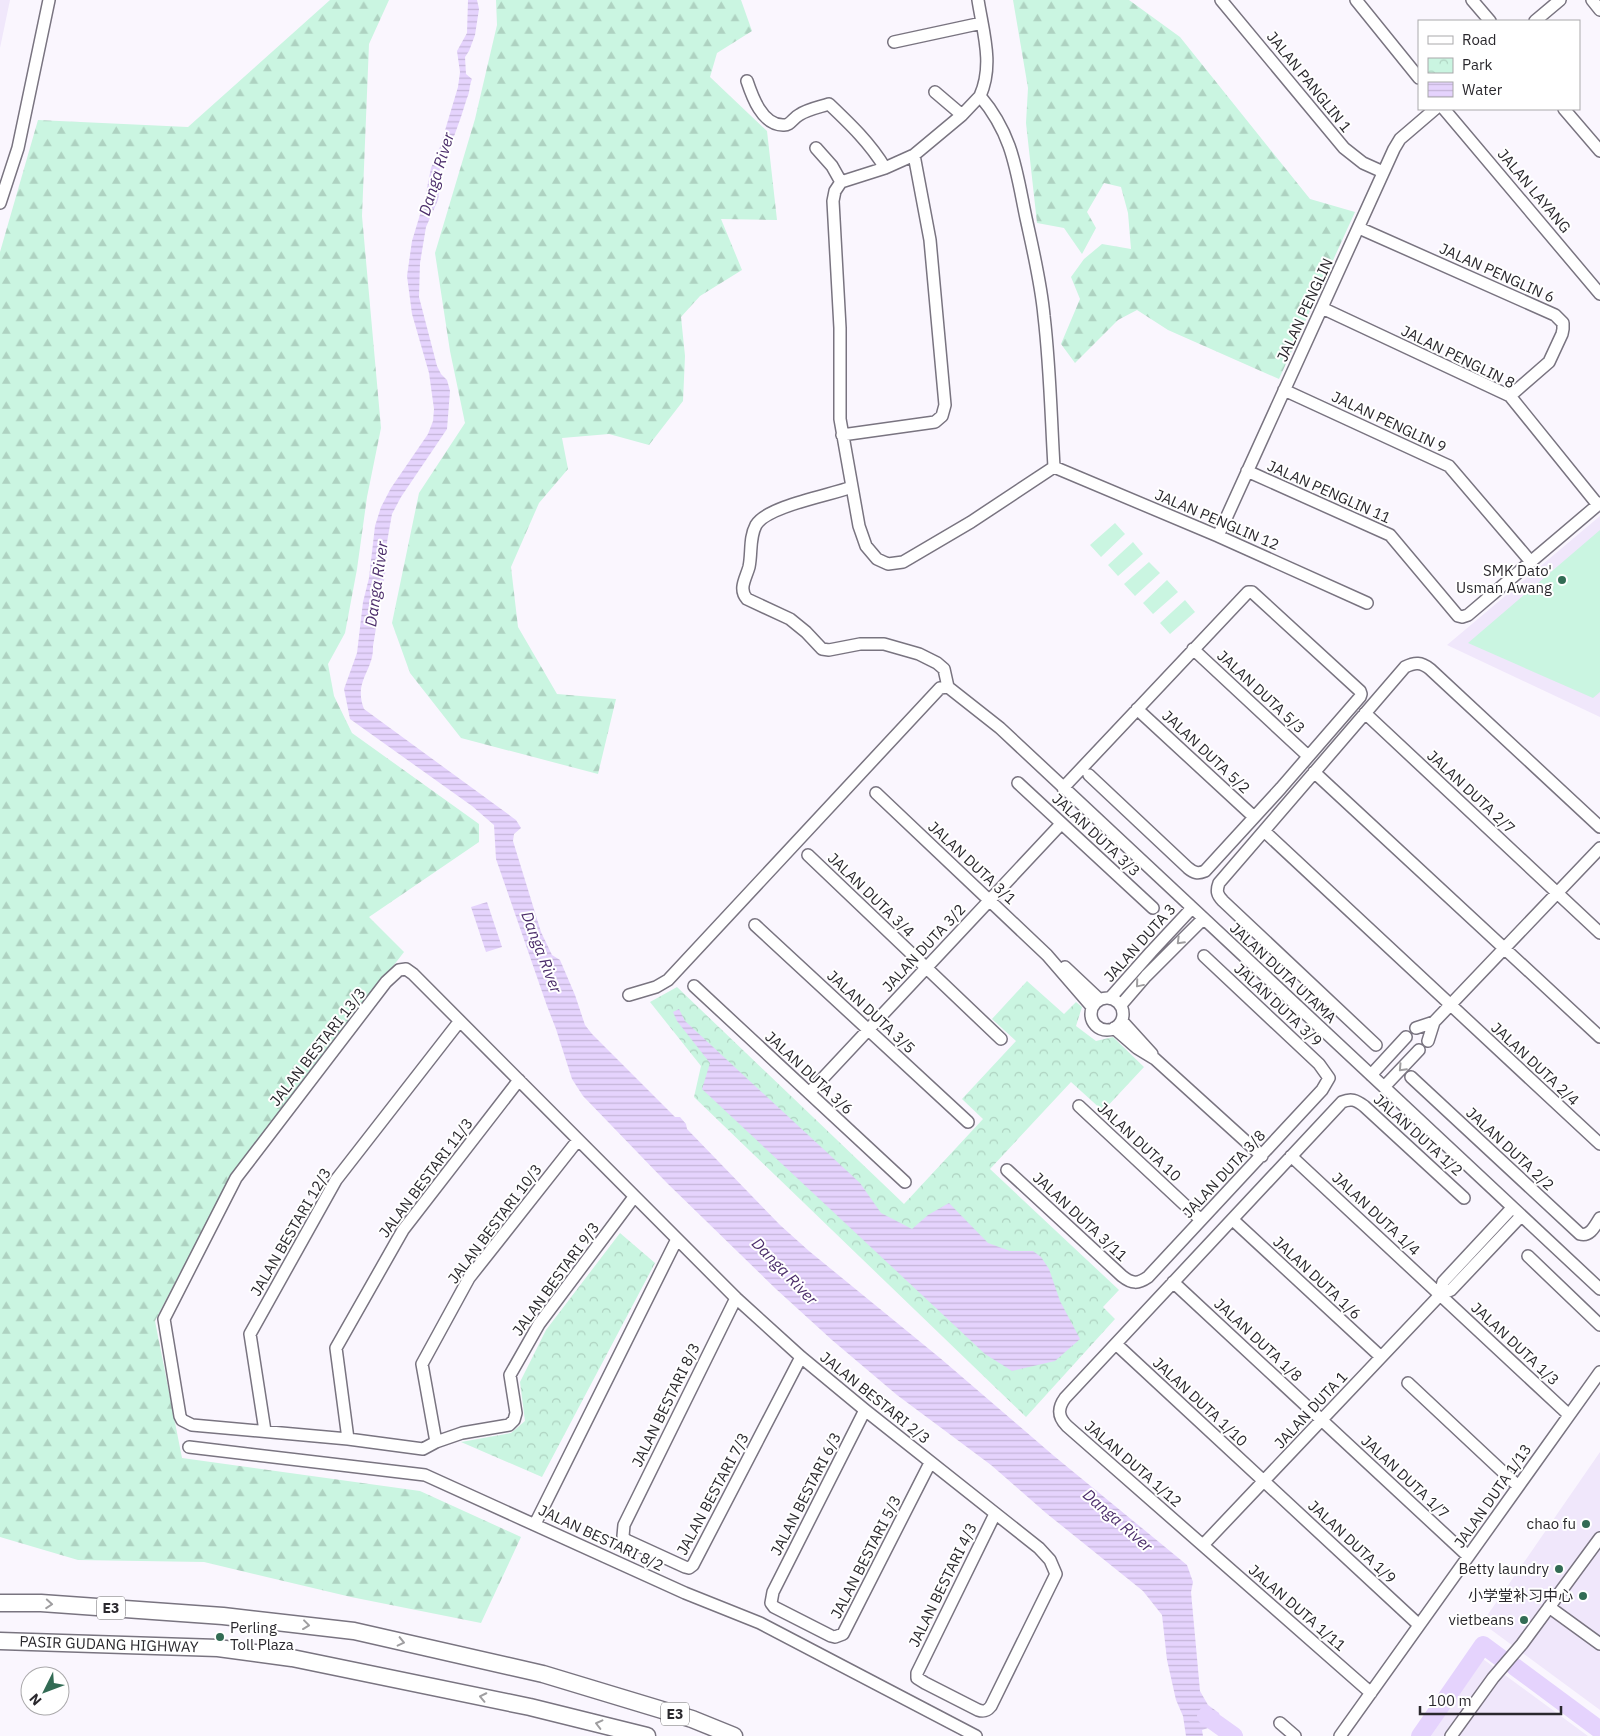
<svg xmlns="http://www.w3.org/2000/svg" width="1600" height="1736" font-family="'IBM Plex Sans','Noto Sans SC',sans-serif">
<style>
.built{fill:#f0e7fb}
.forest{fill:url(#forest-firs)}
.park{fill:url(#park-crowns)}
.pitch{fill:#caf5e1}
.water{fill:url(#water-rules)}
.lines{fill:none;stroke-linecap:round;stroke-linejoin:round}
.river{stroke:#e5d3fd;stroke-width:18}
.minor-casing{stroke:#797480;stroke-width:14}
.highway-casing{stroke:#797480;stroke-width:19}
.minor{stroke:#fff;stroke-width:11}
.highway{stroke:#fff;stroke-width:16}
.oneway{stroke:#9f9ea0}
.poi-dot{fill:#326b54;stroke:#fff;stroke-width:2}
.labels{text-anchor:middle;stroke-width:4;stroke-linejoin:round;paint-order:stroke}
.shield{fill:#fff;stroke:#6a686c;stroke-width:1}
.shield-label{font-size:14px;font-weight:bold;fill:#2a282d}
.street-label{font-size:15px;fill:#2a282d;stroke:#fff}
.poi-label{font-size:15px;fill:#2a282d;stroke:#fff;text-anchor:end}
.water-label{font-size:16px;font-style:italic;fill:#4c2e6b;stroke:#fff}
</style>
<defs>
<pattern id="forest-firs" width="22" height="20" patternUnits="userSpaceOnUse" patternTransform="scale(1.25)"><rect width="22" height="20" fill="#caf5e1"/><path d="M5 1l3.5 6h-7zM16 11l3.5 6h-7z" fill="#aed2c1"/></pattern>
<pattern id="park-crowns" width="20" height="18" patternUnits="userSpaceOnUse" patternTransform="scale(1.25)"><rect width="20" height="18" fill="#caf5e1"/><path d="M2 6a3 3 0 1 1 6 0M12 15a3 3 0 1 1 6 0" fill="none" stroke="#aed2c1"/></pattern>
<pattern id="water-rules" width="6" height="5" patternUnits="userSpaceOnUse" patternTransform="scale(1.25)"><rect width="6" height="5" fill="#e5d3fd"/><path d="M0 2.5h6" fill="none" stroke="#c5b5d9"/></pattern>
</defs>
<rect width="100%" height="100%" fill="#faf6fe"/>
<path class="built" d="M0,0H10L0,48Z
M1600,516V717L1447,645Z
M1600,1452V1710L1482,1623Z
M1483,1659L1588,1736H1431Z"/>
<path class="forest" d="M330,0H389L369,44L362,216L381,428L367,497L357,569L345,633L328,664L334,696L352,733L479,824V842L369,917L404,952L230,1177L155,1321L182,1458L420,1491L521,1537L481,1623L351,1597L204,1562L78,1560L0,1537V252L38,120L188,127Z
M496,0H741L752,31L717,53L710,77L767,131L777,220L721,219L742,270L700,296L681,317L685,356L683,401L649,445L609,434L562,438L568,469L539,503L511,567L518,627L557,694L616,699L598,774L461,738L410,673L392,623L419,493L465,423L450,351L435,253L475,119L497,25Z
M1013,0H1129L1180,37L1310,199L1355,212L1279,379L1168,330L1137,310L1118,320L1075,363L1061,344L1080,299L1071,277L1084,259L1102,244L1131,249L1128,213L1121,187L1104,183L1087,212L1096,228L1082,254L1064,228L1037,223L1026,123L1028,88Z"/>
<path class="park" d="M1027,981L1064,1014L1076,1002L1082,1007L1076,1026L1096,1041L1113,1037L1144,1067L1103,1111L1071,1082L990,1169L1119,1290L1103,1307L1115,1319L1026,1417L694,1097L701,1066L650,1002L677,987L904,1204L983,1119L962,1099L1016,1041L992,1019Z
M620,1233L655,1263L542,1477L461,1442L511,1433L525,1421L520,1382L546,1330Z"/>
<path class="pitch" d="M1115,523L1125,534L1101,557L1090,545Z
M1600,530V692L1593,698L1468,643Z
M1133,542L1143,554L1118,576L1108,565Z
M1149,562L1160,573L1135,596L1124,584Z
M1167,580L1178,592L1153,614L1143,603Z
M1185,600L1195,612L1170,634L1160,623Z"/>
<path class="water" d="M468,0H477L479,9L475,35L469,51L465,57L466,74L472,79C469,86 470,92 467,98C459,125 449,151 437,176L441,181L438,200L426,227L420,263L419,297L437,366L441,374L447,380L450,391L447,429L401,497L392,514L387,542L386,568L373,646C374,671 353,681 364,709L516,820L521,828L514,834L513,841L541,932L552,955L560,960L575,995L585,1025L592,1034L675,1117H680L686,1124L687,1129L780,1225L809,1251L940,1358L1054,1456L1187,1565L1193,1582L1191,1592L1200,1691L1208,1705L1219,1713L1221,1721L1224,1725L1223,1729L1220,1732L1208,1728L1202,1730L1203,1736H1186L1183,1716L1176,1700L1167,1660L1162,1615L1143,1591L1046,1513L991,1465L897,1395L832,1340L776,1289L667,1183L583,1096L572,1079L556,1029L547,1006L496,859L494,825L472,806L350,719L344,689L357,653L363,602L369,578L375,526L381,507L391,488L428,434L433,421L434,409L429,373L412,314L407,276L412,241L425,198L431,168L440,147L458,87L460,72L457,51L467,33Z
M487,902L502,947L486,952L471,907Z
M679,1009L685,1021L860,1183L881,1213L912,1229L928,1215L949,1203L988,1243L1010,1251H1033L1041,1257L1049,1269L1060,1301L1080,1339L1055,1361L1012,1371L985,1354L702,1089L710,1063L677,1021L673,1012Z"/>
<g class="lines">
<path class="river" d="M1515,1667L1600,1730
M1206,1716L1234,1736
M1420,1736L1483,1645L1502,1659"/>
<defs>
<path id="minor" d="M978,0C983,32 994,65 980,96C1013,135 1016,170 1026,218C1033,250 1041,283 1044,316C1050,366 1051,417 1054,467
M1221,0L1344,148L1363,163L1383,172
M1356,0L1419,78
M1472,0L1490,21
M1592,0L1600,10
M1535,21L1560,0
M894,42L982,23
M747,81C752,96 762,125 783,125C790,126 793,118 799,115C808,109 820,107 829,104C850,124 870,143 885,168
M935,92L962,115
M1444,109L1600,294
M1564,109L1600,151
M816,148L832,166L841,182
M914,155L885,168L841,182L835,191L833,201L840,328V419L859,526L866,546L877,559L888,564L903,562L971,522L1054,467
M0,203L18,148L49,0
M1359,228L1555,315L1563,323V329L1562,334L1549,362L1510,396
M1322,308L1510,396L1598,505
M1284,390L1449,466L1531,562
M842,435L935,422L942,416L945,405L930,240L914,155L962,115L980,96
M1054,467L1218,536L1367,603
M1247,471L1390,535L1458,616L1462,617L1468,615L1600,503
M852,487C831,495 767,506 756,525C749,538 752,553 749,567C746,578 738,589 747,599L790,619L806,632L822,649L829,650L860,644H884L919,654L937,663L944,669L948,687
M1218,536L1394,149L1400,139L1435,109
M1193,649L1308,756
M1137,709L1254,817
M1365,713L1600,933
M1314,772L1600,1037
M1018,783L1153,908
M1063,788L1248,592H1252L1360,691L1361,694L1360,697L1281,788L1205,871C1198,874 1194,873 1188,868L1089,775
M876,793L1047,955L1092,1007
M1264,831L1600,1144
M808,855L1001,1039
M755,925L968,1122
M1065,967L1099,999
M694,986L905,1182
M629,995L656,987L668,980L940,688L948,687L1000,728L1600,1289
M1111,997L1151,952L1192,908
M1091 1014a16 16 0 1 1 32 0a16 16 0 1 1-32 0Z
M1121,1005L1146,976L1203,919
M1122,1021L1152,1054
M1114,1028L1137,1048L1155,1059L1262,1156
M1416,1028L1434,1022
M1428,1041L1434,1022L1600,848
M1376,1045L1223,901C1217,895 1216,891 1219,883L1405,667C1415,662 1421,662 1430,669L1600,827
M1371,1075L1406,1037
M1411,1077L1580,1234C1590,1237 1595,1226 1600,1218
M1384,1087L1419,1050
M809,1093L1061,824
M1079,1106L1201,1220
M1291,1156L1569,1415
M1007,1170L1122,1276C1132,1284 1138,1284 1148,1277L1322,1090L1329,1078L1319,1064L1204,956
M634,1197L539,1324L510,1375L516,1413L514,1420L509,1425L462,1433L436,1442L423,1449L348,1439L192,1425L182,1420L180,1416L164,1319L236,1178L386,982L399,970L406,969L413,974L736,1298L801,1357L865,1410L1039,1548L1050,1560L1056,1574L991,1706C987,1711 984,1712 978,1710L925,1683L917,1678V1673L995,1514
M1233,1220L1381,1357
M1528,1256L1600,1325
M1173,1282L1468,1556
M1440,1295L1443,1282L1512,1208
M736,1298L624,1525L623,1536L626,1540L685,1567L689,1568L693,1565L801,1357
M1116,1344L1419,1625
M1408,1383L1518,1486
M865,1410L773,1592L771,1603L774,1607L831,1636L835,1637L843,1634L930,1463
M265,1431L250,1334L336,1180L459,1022
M348,1439L336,1348L403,1230L519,1080
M436,1442L422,1364L469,1278L578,1140
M189,1447L425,1475L685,1593L760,1623L976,1736
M535,1524L677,1239
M1203,1545L1440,1295L1451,1290L1521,1216
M1549,1607L1600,1644
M1371,1693L1067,1426C1058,1417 1057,1409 1065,1398L1342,1102C1351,1098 1356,1100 1364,1106L1464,1198
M1280,1723L1295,1736
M1340,1736L1600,1372
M1451,1736L1493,1678L1522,1644L1600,1538"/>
<g id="highway">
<path d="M0,1603H41L223,1616L354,1631L543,1674L692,1719L734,1736"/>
<path id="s1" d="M0,1641L218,1648L292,1658L530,1707L647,1736"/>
</g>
</defs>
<use href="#minor" class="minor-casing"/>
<use href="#highway" class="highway-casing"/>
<use href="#minor" class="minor"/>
<use href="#highway" class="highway"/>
</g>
<defs><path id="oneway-chevron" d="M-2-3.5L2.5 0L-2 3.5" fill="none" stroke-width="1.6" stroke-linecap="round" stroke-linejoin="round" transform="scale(1.25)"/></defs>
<g class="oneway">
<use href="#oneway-chevron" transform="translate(1180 941) rotate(135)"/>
<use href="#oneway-chevron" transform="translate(1139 984) rotate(130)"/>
<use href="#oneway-chevron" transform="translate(1402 1068) rotate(133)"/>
<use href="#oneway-chevron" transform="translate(49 1604) rotate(4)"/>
<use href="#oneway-chevron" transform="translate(306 1625) rotate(7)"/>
<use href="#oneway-chevron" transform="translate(401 1642) rotate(13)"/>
<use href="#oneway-chevron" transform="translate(483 1697) rotate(-168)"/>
<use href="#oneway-chevron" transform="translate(599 1724) rotate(-166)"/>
</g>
<g class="poi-dot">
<circle cx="1562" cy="580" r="5"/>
<circle cx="1586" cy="1524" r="5"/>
<circle cx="1559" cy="1569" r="5"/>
<circle cx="1583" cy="1596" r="5"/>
<circle cx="1524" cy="1620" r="5"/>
<circle cx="220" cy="1637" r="5"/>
</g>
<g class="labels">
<g class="shield">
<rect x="97" y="1596.5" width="28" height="23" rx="4"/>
<rect x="661" y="1702.5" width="28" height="23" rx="4"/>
</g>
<g class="shield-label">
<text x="111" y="1613">E3</text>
<text x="675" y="1719">E3</text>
</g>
<g class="street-label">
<text transform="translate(1309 82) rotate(51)" y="5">JALAN PANGLIN 1</text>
<text transform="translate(1534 191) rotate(50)" y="5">JALAN LAYANG</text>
<text transform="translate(1497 273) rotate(24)" y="5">JALAN PENGLIN 6</text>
<text transform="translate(1305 310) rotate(-65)" y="5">JALAN PENGLIN</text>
<text transform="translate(1458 357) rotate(26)" y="5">JALAN PENGLIN 8</text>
<text transform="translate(1389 422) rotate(25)" y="5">JALAN PENGLIN 9</text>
<text transform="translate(1329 492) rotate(24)" y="5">JALAN PENGLIN 11</text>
<text transform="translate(1217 520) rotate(23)" y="5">JALAN PENGLIN 12</text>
<text transform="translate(1261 692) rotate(43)" y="5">JALAN DUTA 5/3</text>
<text transform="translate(1206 752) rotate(43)" y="5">JALAN DUTA 5/2</text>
<text transform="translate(1471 792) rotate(43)" y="5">JALAN DUTA 2/7</text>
<text transform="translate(1096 835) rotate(43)" y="5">JALAN DUTA 3/3</text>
<text transform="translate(972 863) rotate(43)" y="5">JALAN DUTA 3/1</text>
<text transform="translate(871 895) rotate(44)" y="5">JALAN DUTA 3/4</text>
<text transform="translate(1140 943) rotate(-48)" y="5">JALAN DUTA 3</text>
<text transform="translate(924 948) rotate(-47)" y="5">JALAN DUTA 3/2</text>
<text transform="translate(1283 973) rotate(43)" y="5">JALAN DUTA UTAMA</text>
<text transform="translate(1278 1005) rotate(43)" y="5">JALAN DUTA 3/9</text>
<text transform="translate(871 1012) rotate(43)" y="5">JALAN DUTA 3/5</text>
<text transform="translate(318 1047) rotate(-52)" y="5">JALAN BESTARI 13/3</text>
<text transform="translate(1535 1064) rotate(43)" y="5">JALAN DUTA 2/4</text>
<text transform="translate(809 1073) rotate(43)" y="5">JALAN DUTA 3/6</text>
<text transform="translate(1418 1135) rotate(42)" y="5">JALAN DUTA 1/2</text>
<text transform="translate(1139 1142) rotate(43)" y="5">JALAN DUTA 10</text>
<text transform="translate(1510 1149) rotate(43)" y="5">JALAN DUTA 2/2</text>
<text transform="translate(1224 1174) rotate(-47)" y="5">JALAN DUTA 3/8</text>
<text transform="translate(426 1178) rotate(-53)" y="5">JALAN BESTARI 11/3</text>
<text transform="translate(1376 1214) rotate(43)" y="5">JALAN DUTA 1/4</text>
<text transform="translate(1080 1217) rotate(43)" y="5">JALAN DUTA 3/11</text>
<text transform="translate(495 1224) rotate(-53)" y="5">JALAN BESTARI 10/3</text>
<text transform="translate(291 1232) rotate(-60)" y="5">JALAN BESTARI 12/3</text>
<text transform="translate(1317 1278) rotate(43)" y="5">JALAN DUTA 1/6</text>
<text transform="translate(556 1279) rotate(-54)" y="5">JALAN BESTARI 9/3</text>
<text transform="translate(1258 1340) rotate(43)" y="5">JALAN DUTA 1/8</text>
<text transform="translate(1515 1344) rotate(43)" y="5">JALAN DUTA 1/3</text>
<text transform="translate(875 1398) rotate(39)" y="5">JALAN BESTARI 2/3</text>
<text transform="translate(1200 1402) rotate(43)" y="5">JALAN DUTA 1/10</text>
<text transform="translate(666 1405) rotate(-64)" y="5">JALAN BESTARI 8/3</text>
<text transform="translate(1311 1410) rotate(-47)" y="5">JALAN DUTA 1</text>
<text transform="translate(1133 1464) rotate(41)" y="5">JALAN DUTA 1/12</text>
<text transform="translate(1405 1477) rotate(43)" y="5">JALAN DUTA 1/7</text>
<text transform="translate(713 1494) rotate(-62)" y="5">JALAN BESTARI 7/3</text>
<text transform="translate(806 1494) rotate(-63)" y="5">JALAN BESTARI 6/3</text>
<text transform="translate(1493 1496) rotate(-55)" y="5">JALAN DUTA 1/13</text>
<text transform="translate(601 1538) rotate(25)" y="5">JALAN BESTARI 8/2</text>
<text transform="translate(1352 1542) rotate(43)" y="5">JALAN DUTA 1/9</text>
<text transform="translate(866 1557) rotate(-63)" y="5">JALAN BESTARI 5/3</text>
<text transform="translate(943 1585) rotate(-64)" y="5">JALAN BESTARI 4/3</text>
<text transform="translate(1297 1608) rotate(41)" y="5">JALAN DUTA 1/11</text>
<text dy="5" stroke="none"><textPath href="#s1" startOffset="109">PASIR GUDANG HIGHWAY</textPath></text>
</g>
<g class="poi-label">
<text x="1552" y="576">SMK Dato'<tspan x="1552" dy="17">Usman Awang</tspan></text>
<text x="1576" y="1529">chao fu</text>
<text x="1549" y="1574">Betty laundry</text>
<text x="1573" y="1601">小学堂补习中心</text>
<text x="1514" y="1625">vietbeans</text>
<text x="230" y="1633" text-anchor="start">Perling<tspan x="230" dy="17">Toll Plaza</tspan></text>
</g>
<g class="water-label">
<text transform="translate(436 174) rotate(-73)" y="6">Danga River</text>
<text transform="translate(376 584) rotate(-82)" y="6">Danga River</text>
<text transform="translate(542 952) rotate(69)" y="6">Danga River</text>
<text transform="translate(785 1271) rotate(46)" y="6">Danga River</text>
<text transform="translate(1118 1520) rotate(41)" y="6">Danga River</text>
</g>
</g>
<rect x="1418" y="20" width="162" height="90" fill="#ffffff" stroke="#aaa9ab"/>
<rect x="1428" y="36" width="25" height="8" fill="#ffffff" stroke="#aaa9ab"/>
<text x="1462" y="45" font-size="15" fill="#2a282d">Road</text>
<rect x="1428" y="58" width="25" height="15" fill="url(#park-crowns)" stroke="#aaa9ab"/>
<text x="1462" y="70" font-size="15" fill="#2a282d">Park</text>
<rect x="1428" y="82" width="25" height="15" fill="url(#water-rules)" stroke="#aaa9ab"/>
<text x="1462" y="95" font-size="15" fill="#2a282d">Water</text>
<g transform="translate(45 1691) rotate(228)"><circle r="24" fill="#ffffff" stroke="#aaa9ab"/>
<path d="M0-4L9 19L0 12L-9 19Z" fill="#326b54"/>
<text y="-8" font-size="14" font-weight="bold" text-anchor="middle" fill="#2a282d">N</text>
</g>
<path d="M1420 1706v8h141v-8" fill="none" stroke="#2a282d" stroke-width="2.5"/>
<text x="1428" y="1706" font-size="15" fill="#2a282d" stroke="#ffffff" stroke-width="4" paint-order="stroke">100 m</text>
</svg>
